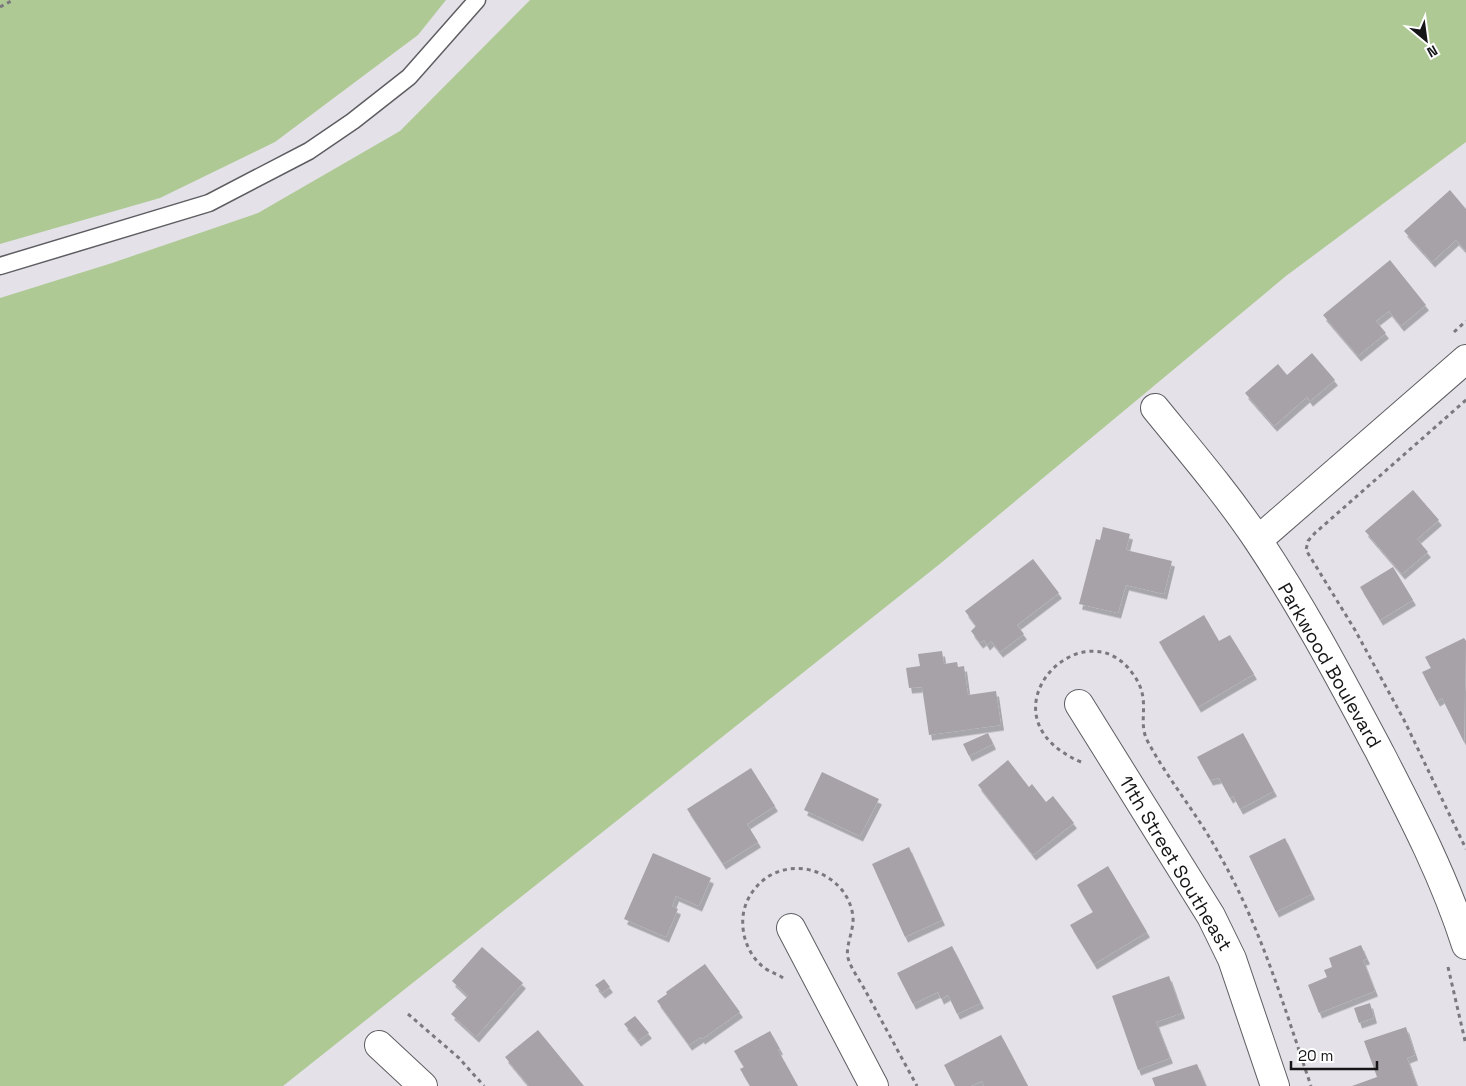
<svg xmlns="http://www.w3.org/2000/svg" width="1466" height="1086" font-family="'Space Grotesk',sans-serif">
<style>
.green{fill:#afc995}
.building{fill:#a7a2a7;filter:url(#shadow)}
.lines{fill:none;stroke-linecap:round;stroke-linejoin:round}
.lane-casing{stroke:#5e5d62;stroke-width:19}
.street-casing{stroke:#5e5d62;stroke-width:30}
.path{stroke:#7a797d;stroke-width:3;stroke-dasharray:4 4;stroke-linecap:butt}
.lane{stroke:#fff;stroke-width:16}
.street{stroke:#fff;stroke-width:28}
.labels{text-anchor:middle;stroke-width:4;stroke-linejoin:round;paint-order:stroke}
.street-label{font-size:19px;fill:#151517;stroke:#fff}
</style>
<defs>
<filter id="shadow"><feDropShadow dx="3" dy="5.5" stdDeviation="0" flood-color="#0004"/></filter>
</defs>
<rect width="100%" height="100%" fill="#e4e2e8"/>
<path class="green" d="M0,0H446L418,35L275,142L160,198L0,244Z
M530,0H1466V142L1286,276L941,563L283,1086H0V298L112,263L258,213L400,131Z"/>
<path class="building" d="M1450,190L1466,209V251L1456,240L1432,262L1404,231Z
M1390,260L1426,305L1401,326L1389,311L1376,321L1386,333L1358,356L1323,315Z
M1312,353L1335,380L1310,401L1307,397L1274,426L1245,393L1278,364L1287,375Z
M1413,490L1439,520L1417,539L1428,552L1402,574L1365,531Z
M1103,527L1130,534L1126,550L1172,561L1164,594L1126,585L1118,613L1079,604L1096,539L1100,540Z
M1033,559L1059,593L1017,625L1024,634L1000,652L991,641L987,645L984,640L980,643L971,631L976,626L965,611Z
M1393,567L1413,600L1380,620L1360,587Z
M1204,615L1219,641L1230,635L1254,674L1198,707L1159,642Z
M1464,638L1466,641L1464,742L1442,698L1437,701L1422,672L1431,668L1425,657Z
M942,651L944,664L957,662L958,667L964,666L968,695L996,691L1001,725L929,735L922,687L909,688L906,668L920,666L918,654Z
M988,733L993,744L969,756L963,744Z
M1243,733L1274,791L1240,809L1233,796L1230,798L1219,778L1210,780L1197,757Z
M1008,760L1029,787L1032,784L1046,802L1053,796L1074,823L1033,855L978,785Z
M751,768L775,806L747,824L758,842L723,864L687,809Z
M822,772L879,799L860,836L804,810Z
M1285,838L1312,894L1276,912L1249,856Z
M909,847L942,920L905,937L872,864Z
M653,853L711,878L699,906L676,896L672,906L678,909L666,937L624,919Z
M1108,866L1147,932L1094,964L1070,925L1093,912L1077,885Z
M1361,945L1367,959L1363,960L1375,991L1319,1013L1308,985L1327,977L1324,970L1332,967L1329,958Z
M952,946L981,1003L957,1014L948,995L941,999L938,992L913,1004L897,973Z
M482,947L523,983L476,1037L451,1014L468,996L452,981Z
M705,964L740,1012L702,1039L701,1037L689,1045L657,1001L667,994L666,992Z
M1169,976L1182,1013L1156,1022L1170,1058L1138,1070L1112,996Z
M604,979L610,987L602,993L595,985Z
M1370,1003L1374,1018L1359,1023L1354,1008Z
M635,1016L649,1033L638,1041L624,1024Z
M1406,1027L1415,1055L1407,1058L1417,1086H1352L1377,1077L1364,1041Z
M538,1030L584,1086H529L505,1057Z
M770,1031L780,1049L778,1050L798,1086H750L740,1069L744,1067L734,1051Z
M1001,1035L1028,1086H984L982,1081L971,1086H955L944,1065Z
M1197,1064L1206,1086H1155L1152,1078Z"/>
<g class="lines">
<defs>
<path id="lane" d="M0,266L209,203L309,151L353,121L409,77L477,0"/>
<path id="street" d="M1155,408C1190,451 1226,493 1257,539C1302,606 1340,678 1378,749C1411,813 1444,876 1466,945
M1258,540L1466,359
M1079,704L1211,916L1232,959L1275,1086
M791,928L874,1086
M379,1045L423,1086"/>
</defs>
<use href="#lane" class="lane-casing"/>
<use href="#street" class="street-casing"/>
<path class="path" d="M0,7L13,0
M1454,332L1466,321
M1466,400L1315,533L1308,541L1306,550L1355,630L1404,720L1466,849
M1081,762C974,716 1083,603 1133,674C1153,701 1136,720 1148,742C1169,781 1198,815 1219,854C1261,927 1284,1007 1311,1086
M1448,967L1466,1045
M783,978C778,974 772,973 766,969C749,957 741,936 743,916C745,899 756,884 769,876C803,856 849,878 853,917C854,931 845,946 848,958C851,969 861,982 866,992C883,1023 900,1055 917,1086
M408,1014L459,1058L484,1086"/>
<use href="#lane" class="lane"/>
<use href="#street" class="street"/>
</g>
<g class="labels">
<g class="street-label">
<text transform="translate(1330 665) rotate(60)" y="7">Parkwood Boulevard</text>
<text transform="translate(1176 863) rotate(59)" y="7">11th Street Southeast</text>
</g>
</g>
<g transform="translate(1426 40) rotate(151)" stroke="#ffffff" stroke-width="4" paint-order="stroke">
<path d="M0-4L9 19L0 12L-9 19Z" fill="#151517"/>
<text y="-8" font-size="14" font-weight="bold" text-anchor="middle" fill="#151517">N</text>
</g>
<path d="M1291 1061v8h86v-8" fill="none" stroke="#151517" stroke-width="2.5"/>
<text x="1298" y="1061" font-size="15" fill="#151517" stroke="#ffffff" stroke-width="4" paint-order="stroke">20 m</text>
</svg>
